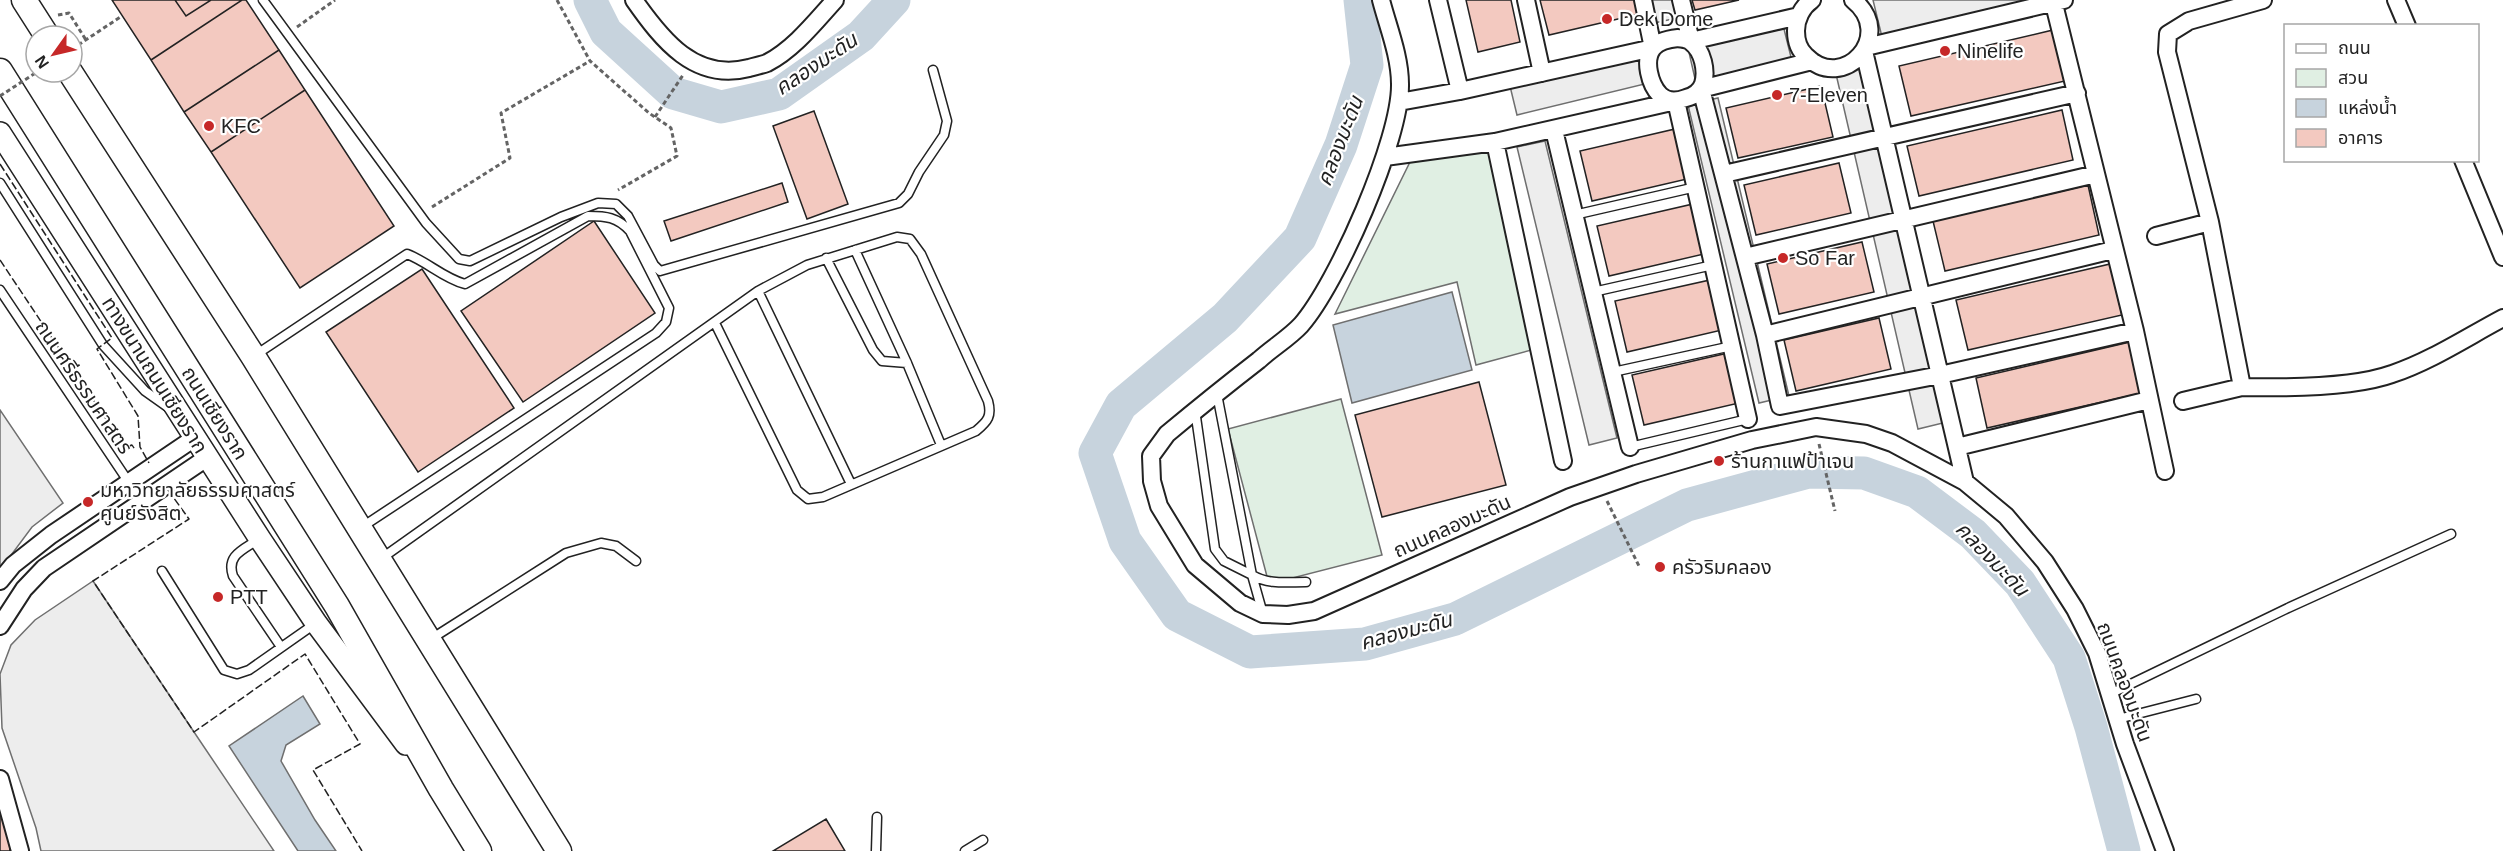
<svg xmlns="http://www.w3.org/2000/svg" width="2503" height="851" font-family="Arial,'Noto Sans Thai',sans-serif">
<style>
.green{fill:#e0efe3;stroke:#6f6f6f;stroke-width:1.5}
.parking{fill:#ededed;stroke:#6f6f6f;stroke-width:1.5}
.water{fill:#c7d3dd;stroke:#6f6f6f;stroke-width:1.5}
.lines{fill:none;stroke-linecap:round;stroke-linejoin:round}
.river{stroke:#c7d3dd;stroke-width:33}
.building{fill:#f3c9c0;stroke:#222;stroke-width:1.5}
.service-casing{stroke:#222;stroke-width:11}
.minor-casing{stroke:#222;stroke-width:20}
.tertiary-casing{stroke:#222;stroke-width:24}
.secondary-casing{stroke:#222;stroke-width:27}
.path{stroke:#646464;stroke-width:3;stroke-dasharray:4.5 3;stroke-linecap:butt}
.service{stroke:#fff;stroke-width:8}
.minor{stroke:#fff;stroke-width:16}
.tertiary{stroke:#fff;stroke-width:21}
.secondary{stroke:#fff;stroke-width:24}
.path-bridge{stroke:#646464;stroke-width:3;stroke-dasharray:4.5 3;stroke-linecap:butt}
.fence{stroke:#222;stroke-width:1.5;stroke-dasharray:8 3;stroke-linecap:butt}
.poi-dot{fill:#c62828;stroke:#fff;stroke-width:2}
.labels{text-anchor:middle;stroke-width:4.5;stroke-linejoin:round;paint-order:stroke}
.poi-label{font-size:20px;fill:#222;stroke:#fff;text-anchor:start}
.street-label{font-size:20px;fill:#222;stroke:#fff}
.water-label{font-size:21px;font-style:italic;fill:#222;stroke:#fff}
</style>
<rect width="100%" height="100%" fill="#fff"/>
<path class="green" d="M1493,151L1535,349L1476,365L1457,282L1335,314L1410,162Z
M1341,399L1382,555L1269,584L1228,429Z"/>
<path class="parking" d="M1649,0H1678L1682,17L1654,23Z
M1873,0H2037L1882,37Z
M1783,25L1792,61L1696,83L1688,48Z
M1649,49L1657,81L1517,115L1509,82Z
M1865,67L1947,422L1918,429L1836,74Z
M1718,98L1789,396L1759,403L1688,105Z
M1545,141L1617,438L1589,445L1517,147Z
M0,410L63,503L32,527L0,570Z
M93,581L194,732L274,851H41L36,828L2,728L0,674L11,645L35,620Z"/>
<path class="water" d="M1452,292L1472,370L1352,403L1333,325Z
M303,696L320,724L286,745L281,761L315,820L336,851H298L229,746Z"/>
<g class="lines">
<path class="river" d="M590,0L606,32L673,93L721,107L779,94L861,36L894,0
M1360,0L1367,65L1341,145L1300,238L1225,318L1121,405L1095,453L1125,541L1177,615L1250,652L1365,644L1455,619L1687,505L1808,472L1864,473L1917,492L1973,534L2020,583L2069,658L2091,727L2124,851"/>
</g>
<path class="building" d="M112,0H175L186,16L211,0H242L151,60Z
M175,0H211L186,16Z
M242,0H246L279,50L184,112L151,60Z
M1466,0H1511L1520,42L1478,52Z
M1540,0H1641L1644,13L1549,35Z
M1692,0H1739L1695,10Z
M2053,30L2065,81L1911,116L1899,66Z
M279,50L305,90L211,152L184,112Z
M1821,86L1833,137L1738,158L1726,108Z
M305,90L394,226L300,288L211,152Z
M2062,110L2073,160L1919,196L1907,146Z
M814,111L848,204L807,219L773,126Z
M1675,129L1687,179L1592,201L1580,151Z
M1839,163L1851,213L1756,235L1744,185Z
M782,183L788,202L671,241L664,221Z
M2088,185L2099,235L1945,271L1933,221Z
M1693,204L1704,254L1609,276L1597,226Z
M594,221L655,313L523,402L461,311Z
M1862,242L1874,292L1779,314L1767,264Z
M2110,264L2122,315L1968,350L1956,300Z
M422,269L514,408L418,472L326,332Z
M1710,280L1722,330L1627,352L1615,301Z
M1879,318L1891,369L1796,391L1784,340Z
M2130,342L2142,393L1987,428L1976,378Z
M1728,353L1739,403L1644,425L1632,375Z
M1479,382L1506,485L1382,517L1355,415Z
M0,798L9,836L10,851H0Z
M826,819L845,851H773Z"/>
<g class="lines">
<defs>
<path id="service" d="M263,0L426,223L459,259L470,261L561,217L598,203L616,204L628,216L654,265L660,271L899,203L908,194L919,172L944,135L947,121L933,70
M0,183L103,345L145,391L169,408
M1574,215L1696,187
M855,250L907,363L941,445
M826,258L873,350L882,361L907,363
M0,290L142,502
M758,291L851,484
M1593,292L1713,265
M254,356L407,254C428,262 443,278 465,284L588,216C606,216 617,217 630,231L669,308L666,322L656,333L362,527
M1613,372L1732,346
M1217,394L1252,575C1269,585 1287,582 1306,582
M1195,410L1215,549L1224,561L1252,575L1263,614
M1630,447L1748,419
M259,539C243,550 226,555 233,576L281,647
M382,558L758,291L807,265L897,237L910,239L921,254L988,401C992,416 988,421 976,431L823,497L808,499L797,490L715,323
M162,571L224,670L237,674L249,670L316,623
M431,639L566,553L601,543L616,546L636,561
M2110,694L2288,608L2451,534
M2118,719L2196,699
M876,851L877,817
M965,851L983,840"/>
<path id="minor" d="M634,0C662,40 695,82 749,68C755,66 762,65 767,63C794,49 815,22 835,0
M1381,0C1388,27 1400,56 1400,84C1401,139 1337,284 1301,325C1289,338 1272,348 1259,360C1228,384 1197,409 1167,434L1151,456L1152,481L1159,506L1195,565L1240,603L1263,614L1288,615L1314,611L1570,497L1636,474L1752,440L1816,427L1866,434L1892,443L1965,482L2006,516L2045,562L2075,609L2097,653L2125,744L2165,851
M1438,0L1460,91
M1526,0L1542,73
M1681,0L1691,41L1799,16
M1812,0C1802,7 1796,19 1796,31C1796,40 1799,50 1806,56C1843,94 1897,35 1853,0
M2053,0L2135,331L2165,471
M2396,0L2407,26
M1678,38C1682,39 1688,39 1691,42C1703,51 1707,71 1703,84C1700,92 1694,96 1686,98C1678,101 1667,102 1660,95C1650,85 1643,60 1653,48C1658,41 1669,39 1678,38Z
M1866,47L2064,0
M1864,51L1965,482
M1812,61L1701,89L1765,335L1780,406L1940,375L2135,331
M1399,102L1460,91L1653,48L1643,0
M1554,130L1630,447
M1495,142L1563,461
M1385,157L1495,142L1676,101L1748,419
M2463,160L2503,257
M1724,174L2077,93
M2210,222L2242,387C2284,388 2353,388 2392,374C2431,361 2467,337 2503,318
M2156,236L2210,222L2167,52L2168,34L2189,21L2263,0
M1745,257L2096,174
M1765,335L2113,250
M2183,401L2242,387
M1957,447L2149,400
M0,581L13,565L51,535L196,437
M0,626L24,589L44,568L208,457
M0,779L20,851"/>
<path id="tertiary" d="M0,133L260,539L316,623L406,744"/>
<path id="secondary" d="M24,0L47,36
M0,71L337,606L441,789L479,851
M70,72L253,356L559,851"/>
</defs>
<use href="#service" class="service-casing"/>
<use href="#minor" class="minor-casing"/>
<use href="#tertiary" class="tertiary-casing"/>
<use href="#secondary" class="secondary-casing"/>
<path class="path" d="M557,0L590,61L649,113L671,128L677,156L618,190
M58,15L69,13L86,40
M297,27L335,0
M72,49L122,16
M655,117L683,75
M432,207L510,158L501,113L590,61
M1819,444L1835,511
M1607,501L1639,566"/>
<use href="#service" class="service"/>
<use href="#minor" class="minor"/>
<use href="#tertiary" class="tertiary"/>
<use href="#secondary" class="secondary"/>
<path class="path-bridge" d="M0,96L37,72"/>
<path class="fence" d="M0,164L112,338L97,349L138,416L140,447L149,463
M0,260L126,449
M168,490L189,519L93,581L194,732L305,654L360,744L313,770L362,851"/>
</g>
<g class="poi-dot">
<circle cx="1607" cy="19" r="6"/>
<circle cx="1945" cy="51" r="6"/>
<circle cx="1777" cy="95" r="6"/>
<circle cx="209" cy="126" r="6"/>
<circle cx="1783" cy="258" r="6"/>
<circle cx="1719" cy="461" r="6"/>
<circle cx="88" cy="502" r="6"/>
<circle cx="1660" cy="567" r="6"/>
<circle cx="218" cy="597" r="6"/>
</g>
<g class="labels">
<g class="poi-label">
<text x="1619" y="26">Dek Dome</text>
<text x="1957" y="58">Ninelife</text>
<text x="1789" y="102">7-Eleven</text>
<text x="221" y="133">KFC</text>
<text x="1795" y="265">So Far</text>
<text x="1731" y="468">ร้านกาแฟป้าเจน</text>
<text x="100" y="497">มหาวิทยาลัยธรรมศาสตร์<tspan x="100" dy="23">ศูนย์รังสิต</tspan></text>
<text x="1672" y="574">ครัวริมคลอง</text>
<text x="230" y="604">PTT</text>
</g>
<g class="street-label">
<text transform="translate(155 375) rotate(58)" y="7">ทางขนานถนนเชียงราก</text>
<text transform="translate(84 387) rotate(56)" y="7">ถนนศรีธรรมศาสตร์</text>
<text transform="translate(215 413) rotate(58)" y="7">ถนนเชียงราก</text>
<text transform="translate(1452 526) rotate(-24)" y="7">ถนนคลองมะดัน</text>
<text transform="translate(2125 682) rotate(70)" y="7">ถนนคลองมะดัน</text>
</g>
<g class="water-label">
<text transform="translate(816 64) rotate(-34)" y="7">คลองมะดัน</text>
<text transform="translate(1340 141) rotate(-69)" y="7">คลองมะดัน</text>
<text transform="translate(1992 559) rotate(46)" y="7">คลองมะดัน</text>
<text transform="translate(1406 631) rotate(-15)" y="7">คลองมะดัน</text>
</g>
</g>
<rect x="2284" y="24" width="195" height="138" fill="#ffffff" stroke="#a7a7a7" stroke-width="1.5"/>
<rect x="2296" y="44" width="30" height="9" fill="#ffffff" stroke="#a7a7a7" stroke-width="1.5"/>
<text x="2338" y="54" font-size="18" fill="#222222">ถนน</text>
<rect x="2296" y="69" width="30" height="18" fill="#e0efe3" stroke="#a7a7a7" stroke-width="1.5"/>
<text x="2338" y="84" font-size="18" fill="#222222">สวน</text>
<rect x="2296" y="99" width="30" height="18" fill="#c7d3dd" stroke="#a7a7a7" stroke-width="1.5"/>
<text x="2338" y="114" font-size="18" fill="#222222">แหล่งน้ำ</text>
<rect x="2296" y="129" width="30" height="18" fill="#f3c9c0" stroke="#a7a7a7" stroke-width="1.5"/>
<text x="2338" y="144" font-size="18" fill="#222222">อาคาร</text>
<g transform="translate(54 54) rotate(236)"><circle r="28" fill="#ffffff" stroke="#a7a7a7" stroke-width="1.5"/>
<path d="M0-4.5L10 22L0 15L-10 22Z" fill="#c62828"/>
<text y="-9" font-size="16" font-weight="bold" text-anchor="middle" fill="#222222">N</text>
</g>
</svg>
